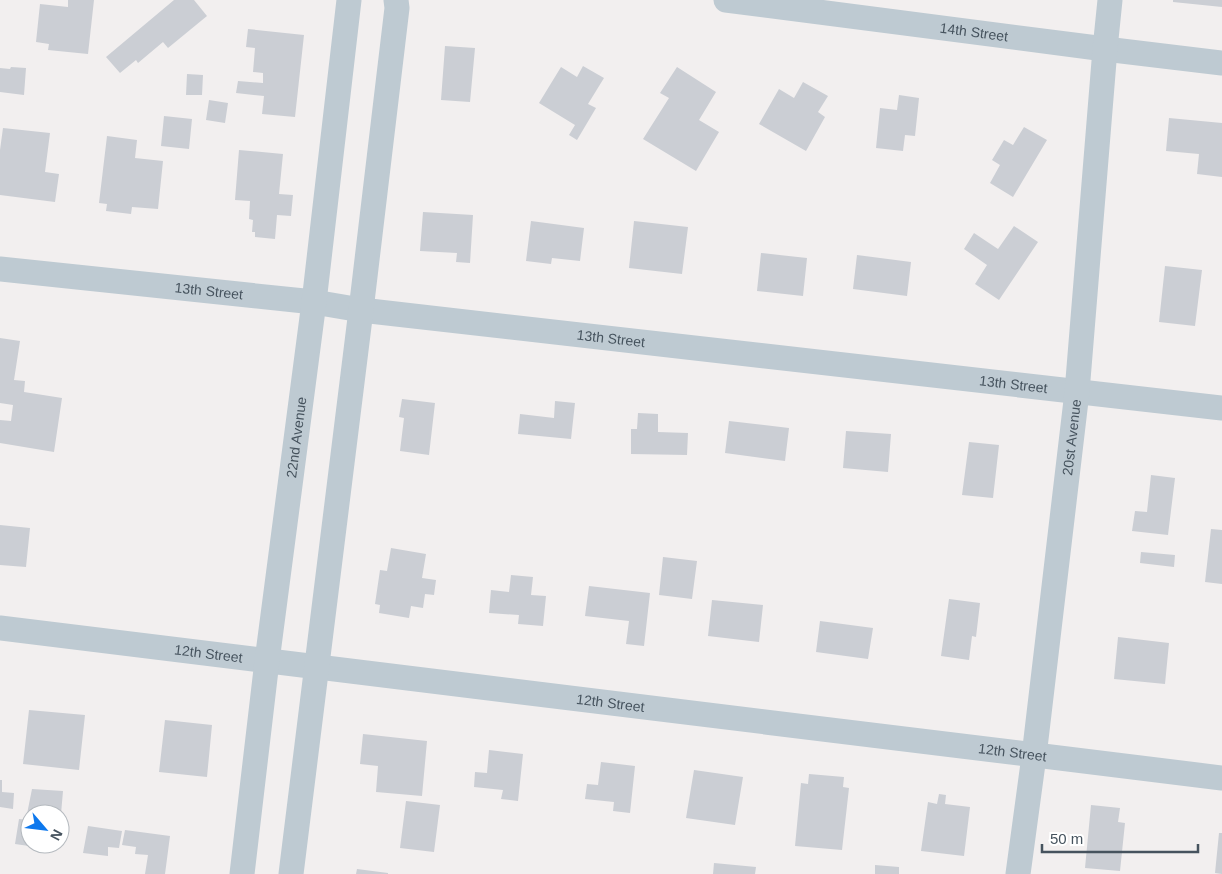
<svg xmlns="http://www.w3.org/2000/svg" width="1222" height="874" font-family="Arial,sans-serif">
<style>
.building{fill:#cbced4}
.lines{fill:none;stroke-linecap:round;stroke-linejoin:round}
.street{stroke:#becad2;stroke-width:25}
.labels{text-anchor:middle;stroke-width:4;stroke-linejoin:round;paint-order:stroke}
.street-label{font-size:14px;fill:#46535e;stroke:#fff}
</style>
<rect width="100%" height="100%" fill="#f2efef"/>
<path class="building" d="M68,0H94L88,54L48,50L49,44L36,42L40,4L68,7Z
M174,0H194L207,16L168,48L163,42L138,63L136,60L120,73L106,57Z
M1173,0H1222V7L1173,2Z
M248,29L304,35L295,117L262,114L264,96L236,93L238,81L263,83V73L253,72L255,48L246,47Z
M445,46L475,48L470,102L441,100Z
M583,66L604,78L588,104L596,108L577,140L569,135L575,125L539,103L561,67L577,77Z
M11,67L26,68L24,95L0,92V68L10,69Z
M677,67L716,92L699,120L719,132L696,171L643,139L669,98L660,93Z
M187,74L203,75L202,95H186Z
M803,82L828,96L818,112L825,117L806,151L759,124L779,89L794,98Z
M899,95L919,98L915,136L905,135L903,151L876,148L880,108L897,110Z
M209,100L228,103L225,123L206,120Z
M164,116L192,119L189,149L161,146Z
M1169,118L1222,123V177L1197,174L1199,154L1166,151Z
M1024,127L1047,140L1013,197L990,183L1000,165L992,160L1004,140L1013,145Z
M3,128L50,133L45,172L59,174L55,202L0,195V150Z
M107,136L137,140L135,158L163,161L158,209L132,207L131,214L106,211L107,204L99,203Z
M239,150L283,154L279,194L293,195L291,216L277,215L275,239L255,237V232H252L253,220L249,219L250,201L235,200Z
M423,212L473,215L470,263L456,262L457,253L420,251Z
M531,221L584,228L580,261L552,258L551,264L526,261Z
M634,221L688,227L682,274L629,268Z
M1014,226L1038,242L999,300L975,284L987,265L964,249L974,233L998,249Z
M761,253L807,258L803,296L757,291Z
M857,255L911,262L907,296L853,289Z
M1165,266L1202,270L1195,326L1159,322Z
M0,338L20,341L14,380L25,381L24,392L62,398L54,452L0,443V420L11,421L13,405L0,403Z
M402,399L435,403L429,455L400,451L404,418L399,417Z
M555,401L575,403L571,439L518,434L520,414L554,418Z
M638,413L658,414V432L688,433L687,455L631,454V429H637Z
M729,421L789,428L785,461L725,453Z
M846,431L891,434L888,472L843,468Z
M969,442L999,445L993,498L962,495Z
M1151,475L1175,478L1168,535L1132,531L1135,511L1147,512Z
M0,525L30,528L26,567L0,565Z
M1211,529L1222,530V584L1205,582Z
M391,548L426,554L422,578L436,580L434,595L425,594L423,608L411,606L409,618L379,613L380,605L375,604L380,570L387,571Z
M1141,552L1175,555L1174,567L1140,563Z
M663,557L697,561L692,599L659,595Z
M511,575L533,577L531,595L546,596L543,626L518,624L519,615L489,613L491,590L509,592Z
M589,586L650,593L644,646L626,644L629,621L585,616Z
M949,599L980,603L976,637L972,636L969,660L941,656Z
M712,600L763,605L759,642L708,636Z
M820,621L873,628L868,659L816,652Z
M1118,637L1169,643L1165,684L1114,679Z
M29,710L85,715L79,770L23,764Z
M165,720L212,725L207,777L159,772Z
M363,734L427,741L422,796L376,792L378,766L360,764Z
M489,750L523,754L518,801L501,799L503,790L474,787L475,772L487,773Z
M601,762L635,766L630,813L613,811L614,802L585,799L587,784L598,785Z
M694,770L743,777L735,825L686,818Z
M809,774L844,777L843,787L849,788L842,850L795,846L801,783L808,784Z
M0,780H2V792L14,793L13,809L0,807Z
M32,789L63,791L61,814H27Z
M939,794L946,795L945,804L970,807L964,856L921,851L928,802L937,804Z
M406,801L440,805L434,852L400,848Z
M1091,805L1120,808L1118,822L1125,823L1120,871L1085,868Z
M19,819L30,820V844H51L50,849L15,844Z
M88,826L122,831L119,848L108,847V856L83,853Z
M125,830L170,836L165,874H145L148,855L135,854L136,847L122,845Z
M1219,833H1222V874L1215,873Z
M714,863L756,867L755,874H713Z
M875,865L899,867V874H875Z
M357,869L388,873V874H356Z"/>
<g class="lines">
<g class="street">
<path id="s1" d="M726,0L1105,49L1222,63"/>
<path id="s2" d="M0,269L314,302L361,310L1222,408"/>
<path id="s3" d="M0,628L1222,778"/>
<path id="s4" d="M242,874L267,661L314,302L349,0"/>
<path d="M291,874L361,310L397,8L396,0"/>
<path id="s5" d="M1018,874L1034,756L1077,392L1105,49L1110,0"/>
</g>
</g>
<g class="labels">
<g class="street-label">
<text dy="5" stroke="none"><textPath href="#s1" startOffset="250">14th Street</textPath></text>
<text dy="5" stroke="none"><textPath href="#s2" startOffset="210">13th Street</textPath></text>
<text dy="5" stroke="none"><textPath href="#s2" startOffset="615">13th Street</textPath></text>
<text dy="5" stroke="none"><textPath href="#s2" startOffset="1020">13th Street</textPath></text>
<text dy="5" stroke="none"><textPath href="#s4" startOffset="440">22nd Avenue</textPath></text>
<text dy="5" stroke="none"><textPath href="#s5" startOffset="440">20st Avenue</textPath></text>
<text dy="5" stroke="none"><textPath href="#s3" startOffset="210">12th Street</textPath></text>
<text dy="5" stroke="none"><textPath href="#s3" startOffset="615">12th Street</textPath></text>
<text dy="5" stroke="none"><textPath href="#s3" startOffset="1020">12th Street</textPath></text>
</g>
</g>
<g transform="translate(45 829) rotate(118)"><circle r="24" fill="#ffffff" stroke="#b5babf"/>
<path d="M0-4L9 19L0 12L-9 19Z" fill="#0d78ed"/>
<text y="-8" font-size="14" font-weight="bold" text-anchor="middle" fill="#46535e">N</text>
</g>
<path d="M1042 844v8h156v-8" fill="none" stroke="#46535e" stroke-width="2.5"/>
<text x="1050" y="844" font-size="15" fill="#46535e" stroke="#ffffff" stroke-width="4" paint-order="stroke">50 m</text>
</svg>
